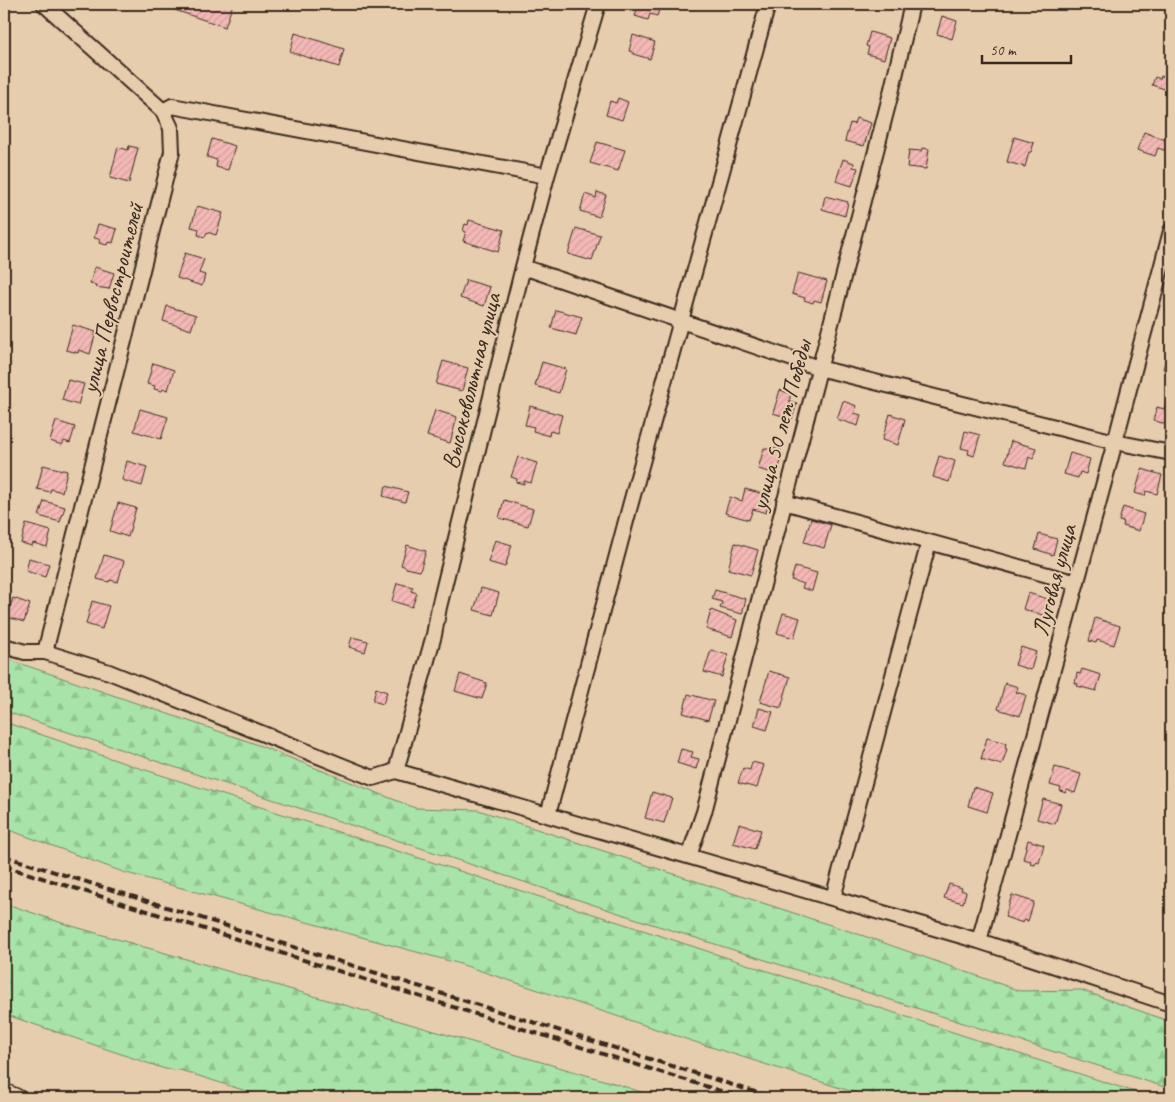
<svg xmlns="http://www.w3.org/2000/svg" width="1175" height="1102" font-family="Caveat,sans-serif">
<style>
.forest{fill:url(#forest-firs);stroke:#728764}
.building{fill:url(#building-hatch);stroke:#3b2a1e}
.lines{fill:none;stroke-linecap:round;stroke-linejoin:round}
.minor-casing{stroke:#3b2a1e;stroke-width:18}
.major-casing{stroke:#3b2a1e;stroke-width:21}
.minor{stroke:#e6cdae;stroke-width:14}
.major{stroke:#e6cdae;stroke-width:18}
.rail{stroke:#3b2a1e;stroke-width:4;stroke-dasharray:8 4;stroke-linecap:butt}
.labels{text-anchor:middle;stroke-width:4;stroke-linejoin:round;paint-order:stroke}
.street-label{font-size:24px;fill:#3b2a1e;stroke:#e6cdae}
</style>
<defs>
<pattern id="forest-firs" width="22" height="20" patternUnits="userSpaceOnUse" patternTransform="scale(1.25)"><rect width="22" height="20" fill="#a8e4aa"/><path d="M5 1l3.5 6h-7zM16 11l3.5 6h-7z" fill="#92c492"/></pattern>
<pattern id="building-hatch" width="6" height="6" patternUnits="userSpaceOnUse" patternTransform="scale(1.25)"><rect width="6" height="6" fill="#f4b8b6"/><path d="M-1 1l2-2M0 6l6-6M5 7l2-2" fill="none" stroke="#d29e9c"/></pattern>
</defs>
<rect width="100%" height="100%" fill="#e6cdae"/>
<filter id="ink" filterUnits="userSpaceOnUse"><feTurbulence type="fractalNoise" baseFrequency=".02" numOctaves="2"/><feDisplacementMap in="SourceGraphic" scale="10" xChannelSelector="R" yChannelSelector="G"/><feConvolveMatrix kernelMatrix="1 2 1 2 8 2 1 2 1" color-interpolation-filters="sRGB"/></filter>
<g filter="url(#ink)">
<path class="forest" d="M4,658L253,743L415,808L478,810L870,938L1020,991L1081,990L1171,1022V1089L652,924L4,711Z
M4,722L133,766L652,933L1153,1098H872L692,1041L457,963L123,872L4,828Z
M4,903L65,924L617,1084L659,1098H268L180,1070L165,1069L4,1014Z"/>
<path class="building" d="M157,4H233L225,27Z
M639,4H661L657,16L650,14L648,20L635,16Z
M886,4H898L896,11L885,7Z
M1167,4H1171V23H1168L1169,11L1166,10Z
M942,16L957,21L952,39L937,34Z
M870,32L890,38L884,59L867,54L869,47L866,46Z
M295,33L344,49L339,67L290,52Z
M633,35L655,42L650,59L633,54V52L629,51Z
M1161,76L1170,79L1171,91L1152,85L1155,77L1160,79Z
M618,98L628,102L622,120L606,115L610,101L616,103Z
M856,118L871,123L864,146L845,141L850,123L854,124Z
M1144,132L1171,142L1169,152L1158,148L1155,156L1137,150Z
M1014,137L1034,143L1031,152H1029L1025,167L1007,162Z
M212,139L235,146L228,170L216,167L217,160L207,157Z
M597,142L625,150L618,171L590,163Z
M129,146L138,148L129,183L110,178L118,147L128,150Z
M922,148L929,149L926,169L907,167L909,150L921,151Z
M843,159L854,163L853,167L858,168L852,186L836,181Z
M597,192L606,195L599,217L580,211L585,194L596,198Z
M825,196L848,202L845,216L822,209Z
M197,206L223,213L216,235L207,232L205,237L198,235L199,229L191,227Z
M469,220L504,230L498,252L463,241L466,232L463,231L465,224L468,225Z
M98,224L117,229L113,243L108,242L107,245L99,243L100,239L94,238Z
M576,228L600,235L592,261L568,254Z
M185,253L204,259L199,273L205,275L202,286L177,278Z
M95,267L114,273L109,289L95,287L96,285L90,283Z
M798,273L827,281L821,302L814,300L813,303L804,300L805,298L792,294Z
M466,280L490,287L484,306L460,298Z
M167,306L196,315L191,330L163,321Z
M556,310L582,317L576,335L551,328Z
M73,325L96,332L90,354L79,350L78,353L66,350Z
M1168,350L1171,351V376L1168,375L1170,371L1163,369Z
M443,361L468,368L462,391L436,384Z
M542,362L566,369L559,393L535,386Z
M153,363L174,370L168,390L163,389L162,391L154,389L155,386L147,384Z
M68,380L84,384L78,405L62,400Z
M780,390L791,394L789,401L797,403L792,419L773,413Z
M843,401L857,406L854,413L861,415L858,426L837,419Z
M1166,403L1171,404V426L1153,420L1157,407L1164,409Z
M530,406L562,415L557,433L550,431L549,436L533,431L534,427L525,425Z
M140,409L168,417L161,439L134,431Z
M435,410L457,417L450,443L427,436Z
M890,414L905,419L898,445L882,440Z
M56,421L75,427L70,443L64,441L62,445L50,441Z
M965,431L980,435L974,456L968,454L969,450L961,448Z
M1011,441L1036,448L1033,459L1029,457L1026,468L1005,462Z
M772,447L781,450L780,453L783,454L777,474L758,469L764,448L771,450Z
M1070,453L1090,459L1086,474L1080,472L1078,478L1064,474Z
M939,456L955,461L949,482L933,477Z
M518,457L537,463L531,483L524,481V484L516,482L517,479L511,477Z
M127,461L147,467L142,486L122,480Z
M43,465L67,471L62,492L51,489L50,492L37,489Z
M1142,469L1162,475L1157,494L1146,491L1145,496L1135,493Z
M386,486L408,492L405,502L383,496Z
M745,489L771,496L766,513L753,509L749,520L725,513L730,497L742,501Z
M504,500L533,509L528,526L499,518Z
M44,501L65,507L60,522L39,516Z
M118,503L136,508L128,537L110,531Z
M1123,507L1144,514L1139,531L1123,526L1124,522L1119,521Z
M811,519L831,525L824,548L804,542Z
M26,524L51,531L47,547L33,543L32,546L21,543Z
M1039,534L1057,539L1053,555L1035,549Z
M495,540L512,545L505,567L488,562Z
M735,543L758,550L751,575L728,569Z
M407,545L426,551L420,571L406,568V567L401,565Z
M104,555L124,561L118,582L110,580L109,582L97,579Z
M29,558L49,564L45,577L26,571Z
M795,567L817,573L812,591L802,588L804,584L791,580Z
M397,583L413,587L411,591L417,593L412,607L392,601Z
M481,588L499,593L493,615L474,610Z
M715,590L746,599L742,614L720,608L722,602L712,599Z
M1028,593L1051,600L1046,616L1023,609Z
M13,598L30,604L24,622L7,617Z
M92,601L109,606L102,629L86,624Z
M711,610L737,620L732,637L706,629Z
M783,613L800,618L794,638L777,633Z
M1095,618L1120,626L1114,645L1097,640L1096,643L1089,641Z
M352,637L368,641L365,652L349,647Z
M1021,647L1036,652L1031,670L1015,665Z
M711,650L728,655L722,677L704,672Z
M1082,669L1101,675L1096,691L1077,686L1078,684L1075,683L1077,673L1080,674Z
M769,671L790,677L781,708L760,702Z
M460,674L487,683L482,699L455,691Z
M1005,683L1018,687L1016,692L1026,695L1020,716L998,709Z
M376,688L387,692L383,704L373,701Z
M688,694L714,701L708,720L683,713Z
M759,708L773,712L767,730L754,726Z
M987,738L1006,743L1005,748L1007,749L1002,765L981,759Z
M681,749L693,752L691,757L699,759L696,769L677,763Z
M752,762L764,765L757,788L738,783L743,768L750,770Z
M1055,767L1081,774L1075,793L1067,790L1066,793L1060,791L1061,788L1050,785Z
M973,787L993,793L987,812L968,806Z
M652,792L672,798L664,823L645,818Z
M1043,799L1061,804L1055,824L1037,819Z
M739,824L761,830L755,849L733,843Z
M1028,840L1044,845L1039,863L1036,862L1035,865L1030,864L1031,861L1023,859Z
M949,884L962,888L961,890L966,892L963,903L944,898Z
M1012,895L1034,902L1028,921L1024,920L1023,923L1005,917Z"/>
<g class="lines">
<defs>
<path id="minor" d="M44,4L163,111L171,128L172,152L45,652
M163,111L172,106L547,176
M523,267L819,368L1115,442L1171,453
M784,502L1077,583
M4,646L25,652H45L109,672L373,778L396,771L979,941L1171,1004
M396,771L434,635L439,607L523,267L547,176L598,4
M548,815L630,506L768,4
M689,856L704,812L891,93L912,4
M833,898L929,542
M979,941L1115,442L1171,231"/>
<path id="major" d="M4,1093L16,1098"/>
</defs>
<use href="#minor" class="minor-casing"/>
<use href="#major" class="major-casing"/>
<use href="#minor" class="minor"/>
<use href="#major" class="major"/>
<path class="rail" d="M4,856L774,1098
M4,866L743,1098"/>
</g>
</g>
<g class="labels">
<g class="street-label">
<text transform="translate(112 298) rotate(-76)" y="8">улица Первостроителей</text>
<text transform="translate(471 381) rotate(-76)" y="8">Высоковольтная улица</text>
<text transform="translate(781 425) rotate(-75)" y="8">улица 50 лет Победы</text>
<text transform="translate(1054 580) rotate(-75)" y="8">Луговая улица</text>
</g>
</g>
<rect width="1175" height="1102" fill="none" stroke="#e6cdae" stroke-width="20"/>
<rect x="10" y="10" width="1155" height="1082" fill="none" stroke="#3b2a1e" stroke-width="2" filter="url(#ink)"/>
<path d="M982 55v8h89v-8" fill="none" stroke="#3b2a1e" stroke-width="2.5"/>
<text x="990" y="55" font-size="15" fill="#3b2a1e" stroke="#e6cdae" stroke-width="4" paint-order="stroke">50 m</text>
</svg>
